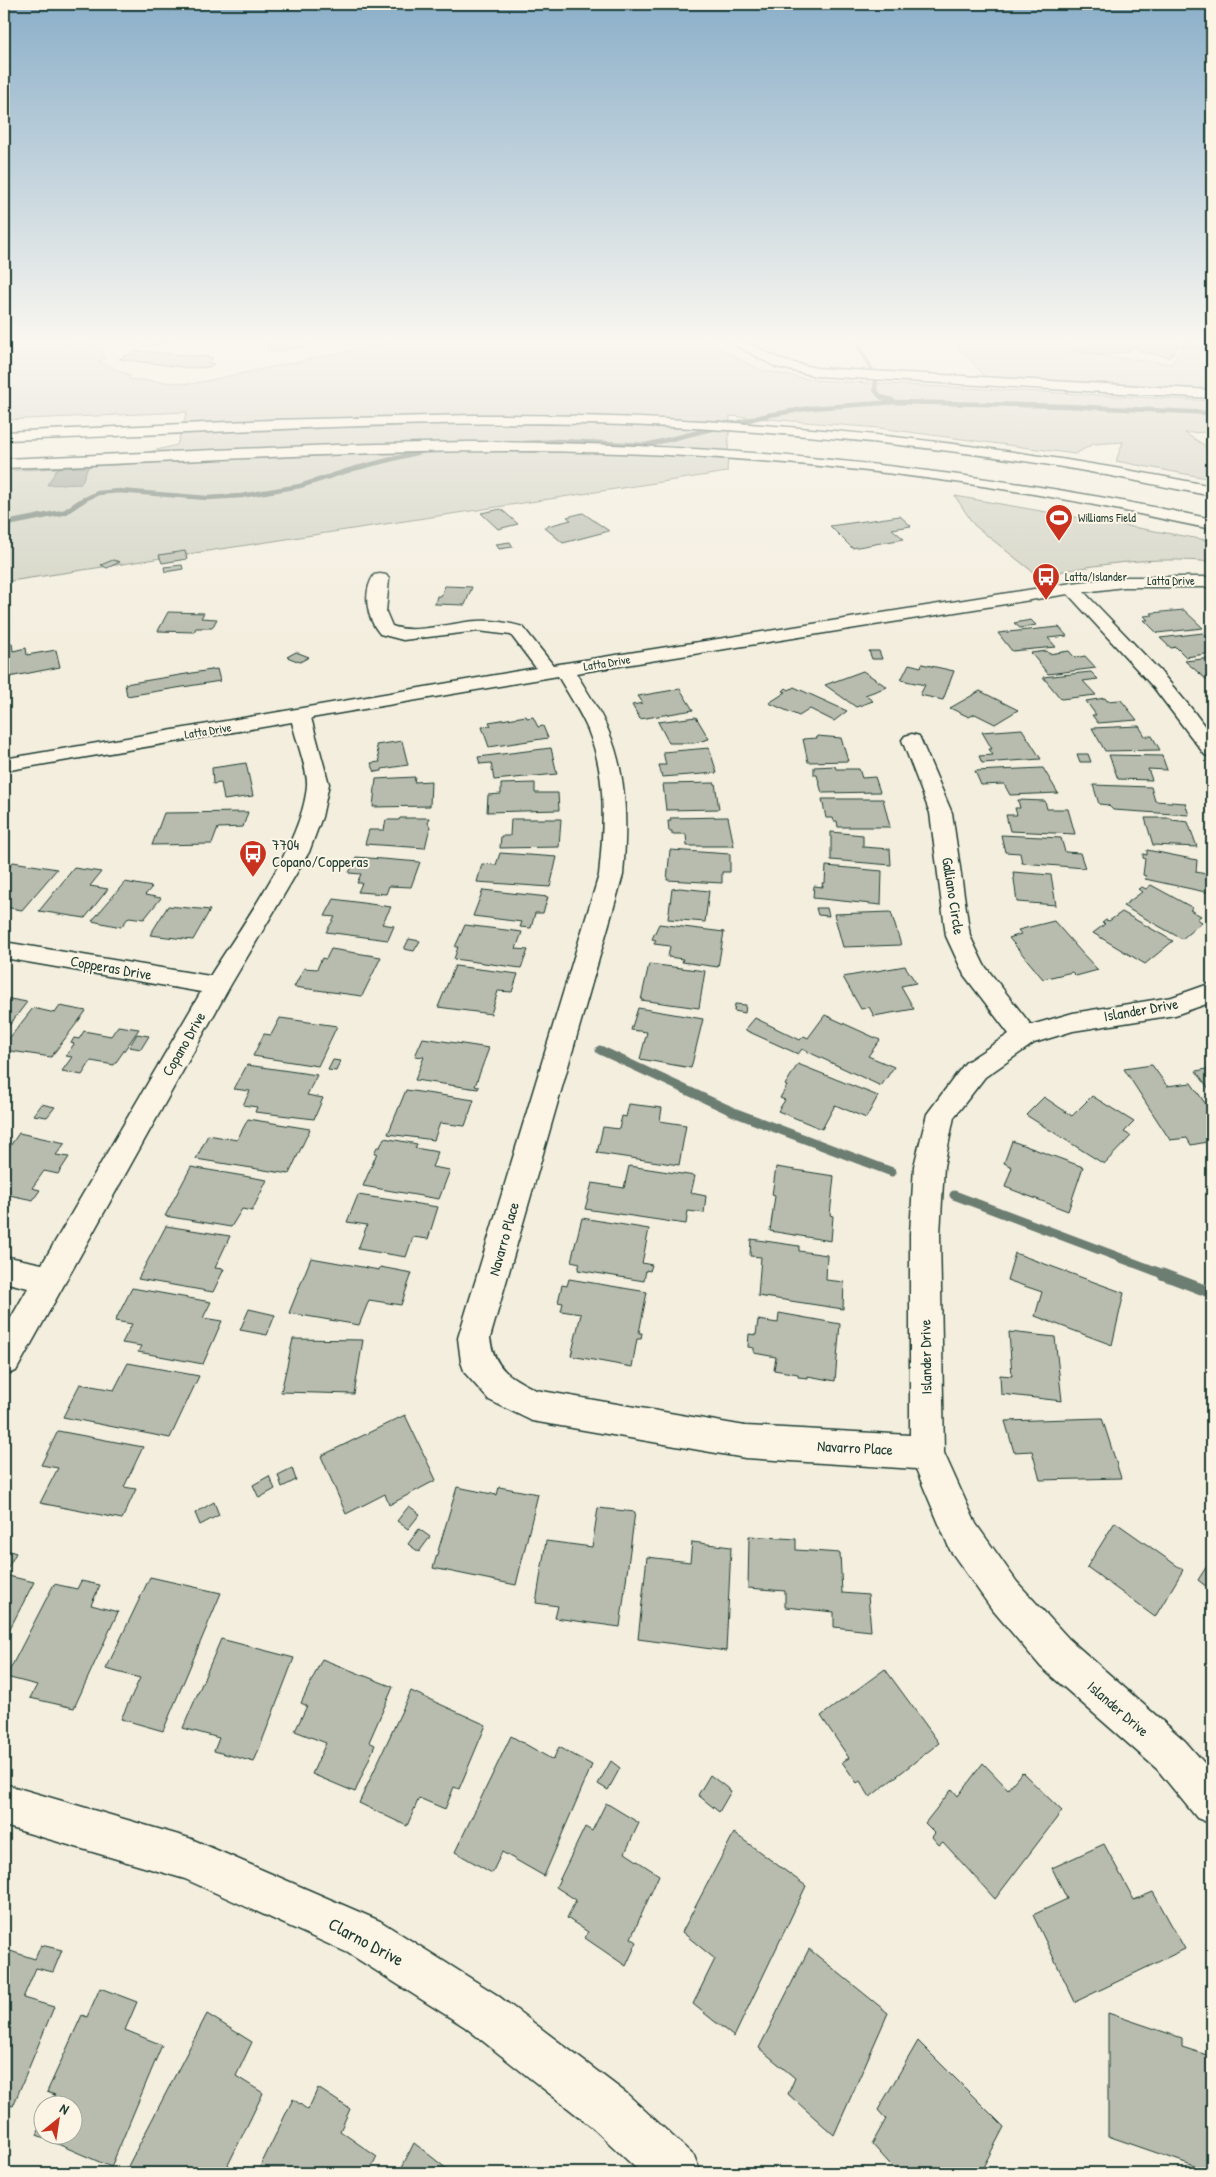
<svg xmlns="http://www.w3.org/2000/svg" width="1216" height="2177" font-family="'Patrick Hand',sans-serif">
<style>
.green{fill:#d0d1c2;stroke:#78877b}
.water{fill:#a0a89b;stroke:#6c7d72}
.lines{fill:none;stroke-linecap:round;stroke-linejoin:round}
.stream-far3{stroke:#6c7d72;stroke-width:4.5}
.stream-far2{stroke:#6c7d72;stroke-width:5.5}
.stream-far1{stroke:#6c7d72;stroke-width:9}
.stream{stroke:#6c7d72;stroke-width:11}
.building{fill:#b8bcae;stroke:#1f3d34}
.minor-casing{stroke:#1f3d34;stroke-width:3}
.highway-casing{stroke:#1f3d34;stroke-width:3}
.minor{fill:#fcf5e5;fill-rule:evenodd}
.highway{fill:#fcf5e5;fill-rule:evenodd}
.labels{text-anchor:middle;stroke-width:4;stroke-linejoin:round;paint-order:stroke}
.far-poi-label{font-size:12px;fill:#1f3d34;stroke:#fcf5e5;text-anchor:start}
.far-street-label{font-size:12px;fill:#1f3d34;stroke:#fcf5e5}
.poi-label{font-size:15px;fill:#1f3d34;stroke:#fcf5e5;text-anchor:start}
.street-label{font-size:15px;fill:#1f3d34;stroke:#fcf5e5}
.near-street-label{font-size:18px;fill:#1f3d34;stroke:#fcf5e5}
</style>
<rect width="100%" height="100%" fill="#f3eede"/>
<filter id="ink" filterUnits="userSpaceOnUse"><feTurbulence type="fractalNoise" baseFrequency=".02" numOctaves="2"/><feDisplacementMap in="SourceGraphic" scale="10" xChannelSelector="R" yChannelSelector="G"/><feConvolveMatrix kernelMatrix="1 2 1 2 8 2 1 2 1" color-interpolation-filters="sRGB"/></filter>
<g filter="url(#ink)">
<path class="green" d="M4,340H57L66,344L83,342L103,348L102,356L106,358L98,361L131,376L129,379L191,384L402,340H704L760,370L813,380L1212,401V432L1185,433L1212,450V479L1116,461L1123,442L1093,444L1075,454L879,428L730,416L727,472L4,582V471L58,468L48,484H80L88,467L177,445L187,412L4,420Z
M955,340H1054L1071,352L1171,364L1183,347L1209,352L1205,356L1212,358V389L986,378L960,349Z
M955,496L1212,541V562C1154,556 1096,564 1038,576L974,525Z"/>
<path class="water" d="M88,467L81,484L47,485L58,468Z"/>
<g class="lines">
<path class="stream-far3" d="M855,340L873,372
M876,380L875,390L881,397L892,400
M525,443L558,441L646,445L769,415L811,408L896,402L1066,406L1212,413
M81,501L98,493L119,491L207,498L241,496L300,486L353,469L428,450"/>
<path class="stream-far2" d="M4,524L65,512L83,500"/>
<path class="stream-far1" d="M600,1050L736,1113L892,1172
M954,1195L1166,1275"/>
<path class="stream" d="M1162,1274L1212,1293"/>
</g>
<path class="building" d="M136,340H183L146,346Z
M261,340H306L312,345L274,352Z
M1060,340H1172L1212,347L1210,350L1179,345L1170,357L1139,351L1141,349L1132,347L1128,352L1102,355L1074,350Z
M137,351L207,357L213,358L208,363L214,364L209,367L188,368L119,359Z
M501,509L518,524L498,529L481,513Z
M583,513L609,531L563,543L544,527L571,520L567,517Z
M900,516L911,526L892,529L904,539L852,548L830,526Z
M510,542L513,547L499,549L496,544Z
M185,551L187,559L162,563L159,555Z
M113,560L120,562L107,568L101,565Z
M182,565L183,569L165,572L164,567Z
M445,586L472,587L465,605L435,604L437,596H441Z
M1184,610L1203,628L1157,633L1144,620H1148L1144,616L1153,615L1151,613Z
M168,612L204,613L201,618L217,619L212,628H196L194,632L158,631Z
M1031,620L1036,625L1020,628L1014,623Z
M1059,627L1067,636L1048,638L1056,647L1012,651L998,633Z
M1203,633L1212,642V653L1186,657L1176,647L1171,648L1160,638Z
M12,643L13,651L26,648L27,655L56,650L60,667L4,678V644Z
M869,651H879L882,659H872Z
M1047,651L1049,654L1069,651L1075,658L1085,656L1096,668L1048,674L1031,653Z
M296,652L309,657L300,662L287,657Z
M1212,658V680H1207L1185,661Z
M909,664L921,667L922,664L954,671L943,700L920,695L925,685L901,680Z
M217,669L220,681L127,696L125,684Z
M863,671L887,687L865,695L873,701L856,707L825,685Z
M1091,672L1098,679L1083,681L1096,695L1061,699L1043,677Z
M794,687L847,711L834,721L810,709L799,716L769,703L786,692L783,691L786,688L789,690Z
M680,689L693,710L640,719L632,705L643,703L638,696Z
M980,691L1018,710L995,724L975,714L969,717L950,708Z
M1105,698L1107,701L1121,700L1137,720L1098,723L1092,715H1096L1086,701Z
M526,716L527,718L533,717L538,727L543,726L548,738L489,747L482,727L491,726L489,722Z
M696,717L709,739L694,743H669L658,722Z
M1139,726L1145,736H1152L1160,750L1105,751L1092,728Z
M1022,729L1041,759L982,763L979,756L993,755L989,749H992L982,732Z
M817,736L841,738L848,761L808,762L803,739L817,738Z
M402,741L408,765L382,769V771L375,772L371,763L380,762L376,745Z
M551,748L557,774L494,780L491,763L480,764L478,757Z
M709,748L717,773L662,777L659,765H666L663,752Z
M1077,754H1088L1091,762H1080Z
M1109,755L1162,756L1167,770L1148,769L1152,780L1118,779Z
M246,763L253,796L224,800L221,783L213,784L212,768Z
M835,766L836,769H859L862,778L875,777L880,792L822,793L817,775H814V767Z
M1043,768L1058,793L1010,795L1004,784L981,785L975,771Z
M415,777L414,782L431,781L430,806L373,807L376,779Z
M535,783V793H558L559,810L487,812L488,795L501,794V784Z
M715,783L719,809L666,810L663,784Z
M1093,785L1151,787L1155,801L1185,803L1189,815L1113,810L1108,805L1099,804Z
M822,799H883L890,827H838L837,821H834L833,818H826Z
M1018,800L1045,801L1047,809H1068L1075,834L1010,831L1006,815H1017L1015,808H1020Z
M248,812L243,827L218,828L212,844L152,845L164,813Z
M728,817L734,846H687L686,834H672V831H669L668,821H671L670,818Z
M400,818H429L428,823L430,827L425,848L365,844L369,830H384L386,820H399Z
M1145,818H1171L1172,820L1188,822L1197,847L1153,845Z
M511,819H561L559,847L500,848L501,836H510Z
M831,832L863,835V847L890,849L891,865L831,860Z
M1001,835L1061,838L1065,852L1080,853L1085,868L1022,863L1020,853L1005,852Z
M670,850L730,854V872H722V883L667,880Z
M1147,850L1197,860L1196,872L1211,875L1210,893L1145,879L1146,876L1143,875L1145,859L1143,858V854L1147,855Z
M500,853L557,857L550,887L477,882L482,864L496,865Z
M356,857L420,862L411,887L389,886L386,894L358,892L362,883H357L361,874L349,873Z
M13,862L57,869L22,910L4,907V873Z
M826,866L882,871L881,905L813,898L814,886L823,887L822,883H825Z
M74,868L101,872L90,886L108,889L85,918L39,911Z
M1013,872L1051,875L1056,905L1017,902Z
M125,882L152,887L145,895L161,898L144,919L129,917L121,927L92,921Z
M1151,885L1193,908L1190,910L1201,916L1197,919L1202,922L1182,939L1123,906L1142,892L1138,889L1142,887L1146,889Z
M680,888L709,891L705,922L668,919L672,889Z
M483,890L548,897L543,913H535L531,928L520,927L522,922L473,916Z
M334,899L391,907L382,924L394,926L388,940L326,932L335,917L325,916Z
M168,906L210,910L193,940L150,935Z
M816,908H827L829,916L818,915Z
M891,912L901,945L843,947L834,914Z
M1122,912L1173,941L1145,964L1093,933L1105,924L1102,923L1106,920L1109,921Z
M1054,921L1082,953L1098,970L1076,976L1072,972L1043,979L1009,938L1021,934L1018,930Z
M659,924L724,932L718,967L682,962L683,959L668,957L670,946L654,944L656,940L652,939Z
M465,925L522,932L516,949L528,950L521,968L454,959L458,947H455Z
M409,939L420,941L414,951L404,949Z
M331,949L381,957L362,996L294,987L304,968L317,969L322,958L326,959Z
M649,964L705,971L699,1008L641,1000Z
M455,966L518,974L512,992L498,991L491,1014L438,1007Z
M905,966L916,983L901,986L914,1009L874,1016L869,1007L861,1009L843,977Z
M4,998L27,1002L4,1032Z
M735,1004L746,1005L745,1013L734,1011Z
M60,1006L86,1011L51,1057L4,1050V1045L33,1008L55,1013Z
M638,1008L703,1019L691,1068L640,1059L647,1032L631,1030Z
M825,1015L880,1040L868,1056L894,1067L881,1086L802,1049L798,1054L745,1030L755,1018L800,1040L804,1036L808,1038Z
M280,1018L337,1026L318,1066L253,1056L264,1034L271,1035Z
M118,1026L139,1029L114,1065L91,1061L82,1075L62,1071L72,1057L66,1056L74,1044L71,1043L74,1038L79,1039L84,1031L111,1036Z
M137,1034L149,1036L141,1049L129,1047Z
M423,1038L489,1048L475,1086L479,1087L478,1089L415,1080L424,1057L415,1056Z
M333,1060L340,1061L336,1071L328,1070Z
M798,1064L878,1096L866,1118L835,1105L822,1129L778,1111L785,1100L780,1098L787,1086L785,1085Z
M247,1065L317,1075L307,1095L323,1098L314,1119L255,1112L257,1107L243,1105L250,1091L234,1089Z
M1152,1065L1167,1086L1191,1083L1212,1113V1141L1191,1145L1187,1138L1170,1140L1124,1069Z
M1212,1068V1093L1196,1071Z
M406,1090L474,1100L465,1126L440,1123L434,1140L388,1134Z
M1092,1096L1134,1122L1124,1132L1131,1136L1104,1164L1026,1115L1044,1097L1072,1116Z
M41,1104L55,1107L47,1117L33,1115Z
M629,1104L662,1108L660,1121L686,1125L679,1165L597,1153L603,1127L619,1129L622,1116L626,1117Z
M248,1119L310,1129L289,1174L196,1159L208,1135L237,1140Z
M19,1133L65,1143L56,1155L69,1157L58,1174L44,1171L32,1188L40,1190L33,1200L9,1195L4,1203V1155Z
M384,1138L417,1144L415,1148L438,1152L432,1167L450,1170L439,1199L363,1186L377,1153H374L377,1147H380Z
M1012,1141L1083,1167L1068,1211L1005,1187L1012,1167L1004,1163Z
M629,1166L695,1176L691,1193L706,1196L704,1213L688,1211L686,1224L585,1209L592,1183L624,1188Z
M191,1167L267,1180L252,1211L242,1209L231,1227L165,1216Z
M776,1167L834,1176L830,1215L833,1216L831,1241L770,1231L775,1196L772,1195Z
M358,1195L438,1207L428,1239L413,1237L406,1257L358,1249L367,1225L347,1222Z
M582,1218L649,1229L642,1263L652,1265L650,1271L646,1270L644,1281L578,1270L580,1263L571,1261Z
M166,1226L230,1236L215,1268L224,1269L213,1292L138,1279Z
M751,1239L799,1246V1251L827,1255L826,1280L844,1282L843,1309L758,1296L761,1257L750,1256Z
M1015,1253L1124,1293L1112,1345L1035,1316L1042,1292L1007,1280Z
M311,1258L379,1270L380,1267L412,1273L401,1305L369,1300L359,1325L289,1313Z
M569,1279L647,1292L639,1333H642L641,1339H637L632,1367L571,1356L581,1314L561,1311L563,1303L558,1302L562,1285L567,1286Z
M132,1288L211,1302L203,1318L222,1321L203,1364L138,1352L141,1346L122,1343L132,1324L115,1321Z
M249,1309L275,1315L267,1335L240,1330Z
M779,1313L840,1324L835,1381L808,1376V1378L798,1377V1374L774,1370L776,1357L754,1353V1348L748,1347L749,1334L756,1335L758,1320L778,1323Z
M1009,1332L1055,1337L1062,1401L1001,1394L1000,1375L1012,1376Z
M293,1339L363,1340L354,1394L281,1392Z
M128,1363L199,1376L170,1438L63,1417L80,1384L114,1390Z
M405,1415L436,1480L389,1505L385,1494L346,1514L321,1456Z
M1102,1418L1121,1478L1040,1480L1032,1451L1014,1452L1005,1421Z
M58,1431L143,1447L124,1487L136,1489L122,1519L40,1503L58,1468L41,1465Z
M292,1468L296,1480L282,1487L278,1475Z
M269,1476L275,1489L259,1498L253,1485Z
M457,1487L497,1495L499,1487L538,1494L516,1585L433,1568Z
M214,1502L219,1515L200,1525L195,1513Z
M409,1506L420,1514L408,1529L397,1521Z
M598,1508L635,1512L620,1627L555,1618L558,1606L536,1603L546,1541L592,1547Z
M1115,1522L1183,1570L1155,1617L1087,1567Z
M419,1529L430,1537L419,1552L408,1544Z
M749,1536L796,1539V1550L840,1553L842,1593L868,1595L871,1631L834,1627V1612L785,1607V1591L748,1588Z
M692,1542L731,1547L726,1651L638,1639L647,1557L690,1562Z
M4,1549L16,1553L4,1575L34,1582L4,1640Z
M1212,1558V1591L1198,1580Z
M150,1577L221,1593L163,1731L121,1719L140,1678L106,1669Z
M81,1581L100,1585L91,1605L118,1612L74,1708L30,1698L37,1685L6,1677L54,1584L77,1589Z
M221,1639L294,1658L254,1762L214,1751L219,1738L183,1728Z
M322,1659L393,1687L369,1742L375,1745L355,1792L312,1774L326,1743L295,1731L307,1706L301,1703Z
M885,1669L939,1743L870,1797L860,1781L857,1783L842,1762L849,1758L821,1716Z
M411,1691L486,1725L459,1789L454,1787L445,1809L419,1798L407,1826L359,1803Z
M511,1736L553,1760L559,1747L592,1765L544,1876L502,1852L492,1873L455,1852Z
M611,1761L620,1768L608,1790L598,1784Z
M983,1763L1008,1789L1022,1772L1062,1811L995,1899L943,1842L939,1845L932,1837L935,1833L925,1823L952,1789L958,1796Z
M710,1775L731,1791L719,1812L698,1795Z
M606,1803L639,1823L625,1853L659,1875L631,1938L637,1942L626,1966L585,1938L588,1932L567,1918L576,1900L556,1887L585,1827L592,1831Z
M734,1833L806,1886L734,2037L693,2004L715,1959L682,1932Z
M1104,1844L1134,1900L1153,1892L1185,1949L1075,2002L1033,1915L1067,1899L1052,1868Z
M41,1945L62,1950L53,1972L36,1968L23,1998L54,2007L13,2106L7,2105L4,2104V1949L35,1959Z
M809,1949L888,2013L834,2135L788,2094L795,2078L759,2048Z
M100,1988L137,2002L125,2030L162,2045L111,2167L37,2135L42,2122V2134H72V2104H50L55,2095L47,2092L82,2015L87,2017Z
M1108,2013L1182,2038V2047L1210,2056L1212,2172L1108,2136Z
M207,2014L252,2042L236,2076L263,2093L228,2165L239,2173H131L126,2170Z
M918,2041L1004,2127L980,2173H898L872,2144L886,2119L878,2110Z
M318,2088L350,2109L340,2131L377,2157L369,2173H257L293,2099L308,2110Z
M414,2143L423,2150L452,2173H399Z"/>
<g class="lines">
<defs>
<path id="minor" d="M726,340H741L785,361L816,368L1212,390V398L816,376L776,367Z
M380,574L386,575L389,579L386,612L392,626C415,635 453,622 477,621C493,620 509,623 523,627L553,665L1072,583L1124,577H1212V587H1124L1084,592L1160,671L1191,708L1212,736V757L1205,755L1154,688L1068,594L576,673C587,692 600,710 608,730C628,776 627,826 623,875L490,1338C494,1369 510,1377 536,1390L745,1426L910,1435V1234L914,1166L927,1114L965,1063L1009,1034L964,975L946,936L930,813L902,740L905,736L912,734L919,736L952,813L970,936L984,965L1031,1025L1073,1013L1172,997L1212,983V1002L1175,1015L1073,1031L1034,1043L985,1077L954,1117L944,1166L940,1234L944,1453L976,1524L1017,1582L1069,1639L1185,1741L1212,1772V1824L1197,1818L1157,1769L1041,1667L991,1608L950,1550L916,1469L745,1458L532,1421L489,1400L465,1373L461,1362L458,1338L599,875C604,826 607,777 588,730C580,711 568,694 558,676L311,718L329,784L322,817L309,852L230,986L16,1371L4,1375V1330L28,1288L4,1282V1256L42,1264L201,992L4,958V942L210,976C241,926 303,843 307,785C308,771 295,737 292,722L4,771V759L536,668L511,635L478,631L403,640L380,634C367,619 362,593 374,575Z
M4,1784L189,1838L380,1921L497,1995L626,2093L694,2156L701,2173H641L592,2127L465,2027L348,1953L185,1879L4,1826Z"/>
<path id="highway" d="M473,415C722,414 968,437 1212,486V496C1156,485 1101,473 1044,464C906,443 766,430 626,425C418,418 211,434 4,440V432L272,420Z
M468,442C719,442 967,467 1212,519V529C1156,518 1101,505 1045,496C904,472 762,458 620,453C414,445 209,462 4,468V459L335,445Z"/>
</defs>
<use href="#minor" class="minor-casing"/>
<use href="#highway" class="highway-casing"/>
<use href="#minor" class="minor"/>
<use href="#highway" class="highway"/>
</g>
</g>
<linearGradient id="sky" x2="0" y2="1"><stop stop-color="#8bafc9"/><stop offset="0.53" stop-color="#faf7f0"/><stop offset="1" stop-color="#faf7f0" stop-opacity="0"/></linearGradient>
<rect width="1216" height="644" fill="url(#sky)"/>
<defs>
<symbol id="stadium-pin" viewBox="-11 -11 22 30"><path d="M0 17L-7.5 6A9.5 9.5 0 1 1 7.5 6Z" fill="#c8321e" stroke="#fcf5e5"/><path d="M0-5a6.5 5 0 1 0 0 10a6.5 5 0 1 0 0-10ZM-3.5-1.8h7v3.6h-7Z" fill="#fff"/></symbol>
<symbol id="bus-pin" viewBox="-11 -11 22 30"><path d="M0 17L-7.5 6A9.5 9.5 0 1 1 7.5 6Z" fill="#c8321e" stroke="#fcf5e5"/><path d="M-5-6H5V4H4V6H2V4H-2V6H-4V4H-5ZM-3.5-4V0h7V-4ZM-3.5 1.2v1.5H-2V1.2ZM2 1.2v1.5H3.5V1.2Z" fill="#fff"/></symbol>
</defs>
<g fill-rule="evenodd">
<use href="#stadium-pin" x="1043" y="502" width="32" height="43"/>
<use href="#bus-pin" x="1030" y="561" width="32" height="43"/>
<use href="#bus-pin" x="237" y="838" width="32" height="43"/>
</g>
<g class="labels">
<g class="far-poi-label">
<text x="1078" y="522">Williams Field</text>
<text x="1065" y="581">Latta/Islander</text>
</g>
<g class="far-street-label">
<text x="1171" y="585">Latta Drive</text>
<text transform="translate(607 663) rotate(-9)" y="4">Latta Drive</text>
<text transform="translate(208 731) rotate(-9)" y="4">Latta Drive</text>
</g>
<g class="poi-label">
<text x="272" y="850">7704<tspan x="272" dy="17">Copano/Copperas</tspan></text>
</g>
<g class="street-label">
<text transform="translate(953 896) rotate(81)" y="5">Galliano Circle</text>
<text transform="translate(111 968) rotate(10)" y="5">Copperas Drive</text>
<text transform="translate(1141 1010) rotate(-10)" y="5">Islander Drive</text>
<text transform="translate(184 1044) rotate(-60)" y="5">Copano Drive</text>
<text transform="translate(504 1239) rotate(-74)" y="5">Navarro Place</text>
<text transform="translate(926 1357) rotate(-91)" y="5">Islander Drive</text>
<text transform="translate(855 1448) rotate(3)" y="5">Navarro Place</text>
<text transform="translate(1118 1709) rotate(41)" y="5">Islander Drive</text>
</g>
<g class="near-street-label">
<text transform="translate(366 1942) rotate(28)" y="6">Clarno Drive</text>
</g>
</g>
<rect width="1216" height="2177" fill="none" stroke="#fcf5e5" stroke-width="20"/>
<rect x="10" y="10" width="1196" height="2157" fill="none" stroke="#1f3d34" stroke-width="2" filter="url(#ink)"/>
<g transform="translate(58 2120) rotate(30)"><circle r="24" fill="#fcf5e5" stroke="#a4ab9e"/>
<path d="M0-4L9 19L0 12L-9 19Z" fill="#c8321e"/>
<text y="-8" font-size="14" font-weight="bold" text-anchor="middle" fill="#1f3d34">N</text>
</g>
</svg>
